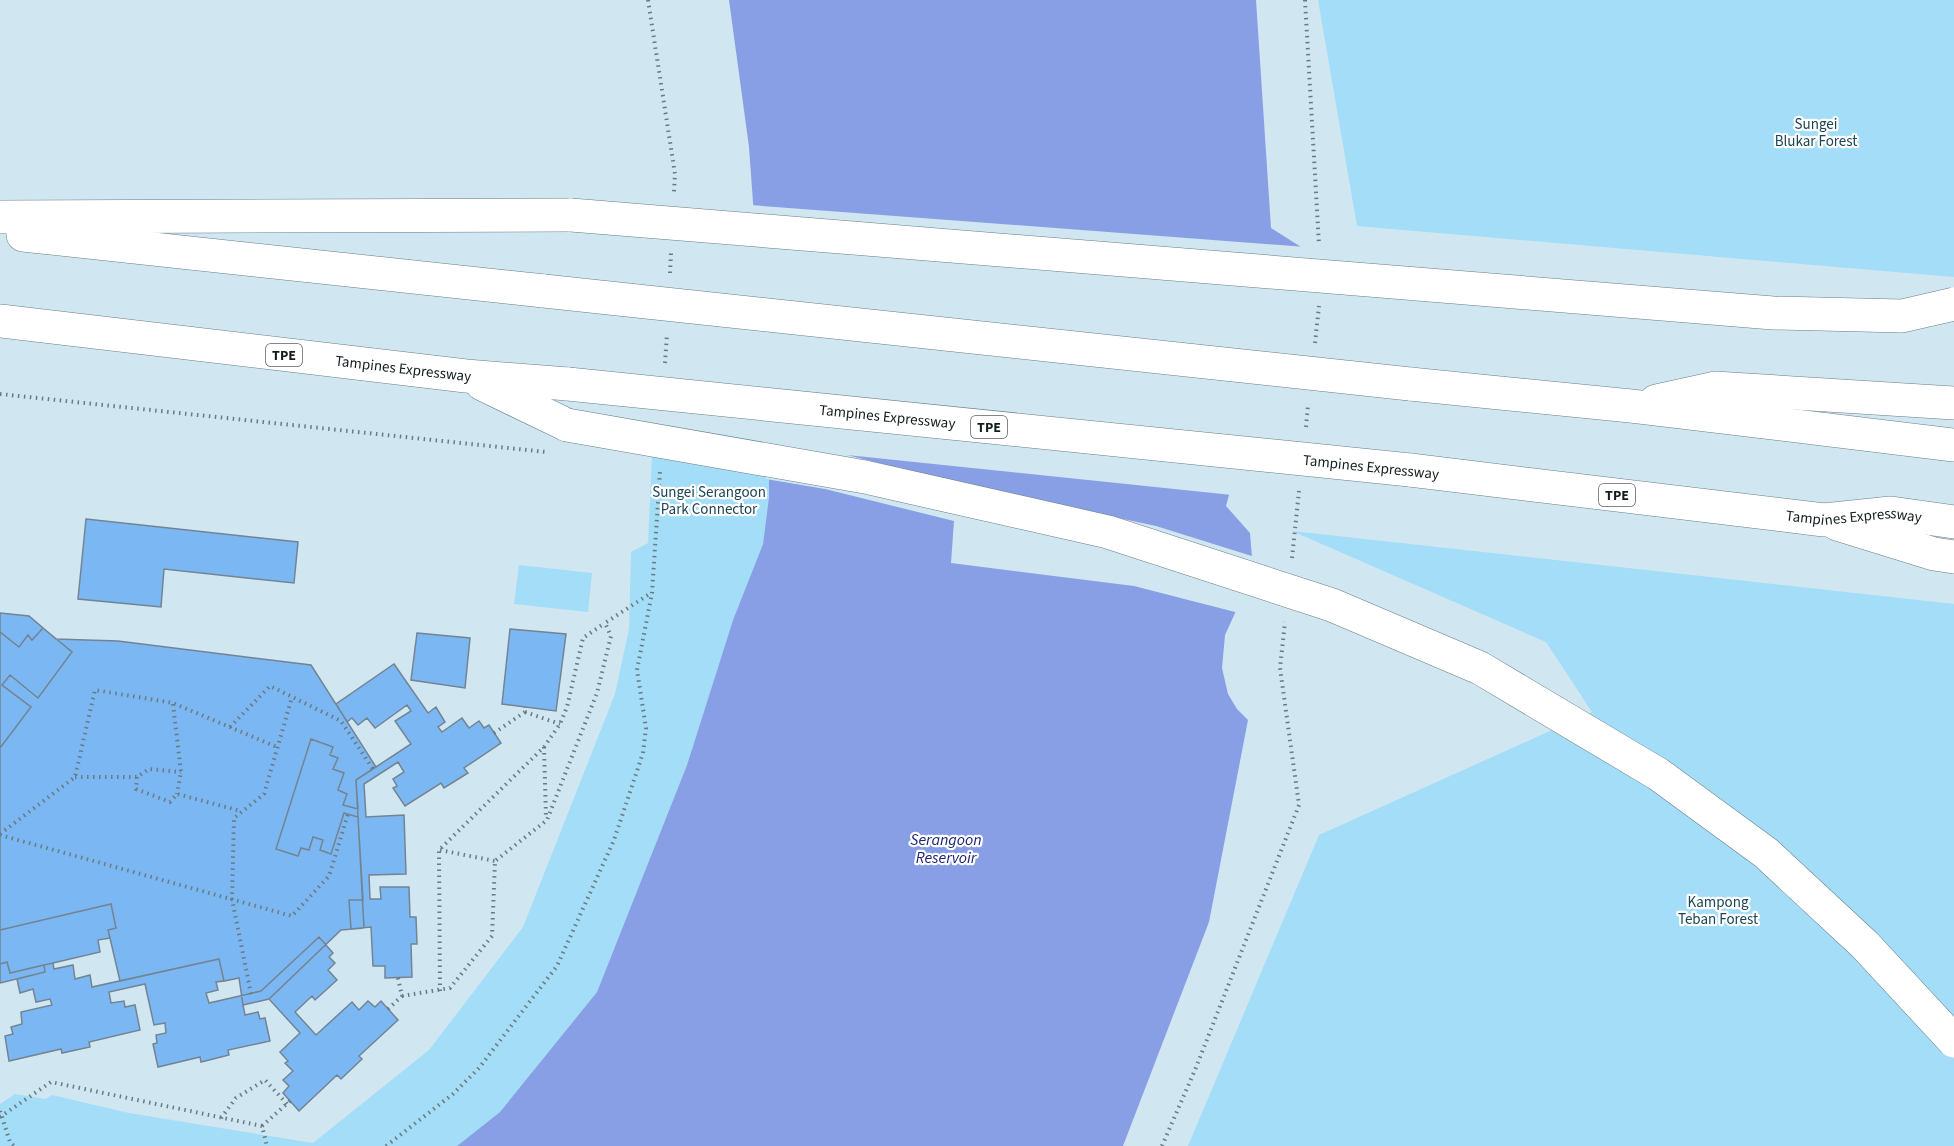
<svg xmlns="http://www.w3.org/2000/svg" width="1954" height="1146" font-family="'Source Sans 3',sans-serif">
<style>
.green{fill:#a3ddf7}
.water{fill:#899fe5}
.pier{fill:#d0e7f2}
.building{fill:#7bb8f3;stroke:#748392;stroke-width:1.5}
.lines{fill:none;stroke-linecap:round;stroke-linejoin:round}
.highway-casing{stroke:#687d87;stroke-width:34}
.path{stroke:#6a7a81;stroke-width:4;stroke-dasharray:1.5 4.5;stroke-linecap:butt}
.highway{stroke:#fff;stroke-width:33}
.highway-bridge-casing{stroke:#687d87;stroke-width:34;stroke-linecap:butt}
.highway-bridge{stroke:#fff;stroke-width:33}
.labels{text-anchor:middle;stroke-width:4.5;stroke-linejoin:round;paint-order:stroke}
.shield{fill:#fff;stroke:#5a6062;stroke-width:1.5}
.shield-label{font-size:14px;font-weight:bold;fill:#131c1f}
.park-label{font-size:15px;fill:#1b4556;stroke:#fff}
.street-label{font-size:15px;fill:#131c1f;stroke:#fff}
.water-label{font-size:16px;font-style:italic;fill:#1a2575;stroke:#fff}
</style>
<rect width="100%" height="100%" fill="#d0e7f2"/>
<path class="green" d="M1318,0H1954V277L1357,226Z
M653,433L770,454L769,497L763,544L733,620L687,765L597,992L500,1112L457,1146H0V1104L15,1094L46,1099L52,1095L129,1113L313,1143L429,1050L523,927L615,694L629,629L631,552L648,543Z
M1292,531L1954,604V1146H1188L1319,835L1592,712L1546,642Z
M519,565L592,573L588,612L514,604Z"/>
<path class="water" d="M729,0H1256L1271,228L1309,252L1273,273L1275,324L1226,506L1250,533L1252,557L1236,611L1225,635L1222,668L1228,694L1237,709L1248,720L1209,922L1123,1146H457L500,1112L597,992L687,765L733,620L763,544L769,497V423L749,147Z"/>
<path class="pier" d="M750,205L1306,247L1310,250V254L1276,275L1278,325L1232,495L847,455L979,488L1156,526L1255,557L1250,599L1239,613L1134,586L951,563L954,521L825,489L766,479V424Z"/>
<path class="building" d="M86,519L298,542L294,583L164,569L161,607L78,599Z
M0,613L29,616L56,639L118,641L311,665L376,767L356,780L364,928L341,930L269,999L243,1005L239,978L224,981L219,959L120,981L110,938L98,940L100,952L44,965L45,972L0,983Z
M43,628L72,652L38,698L10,675L2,685L31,707L0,748V632L19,647L28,635L32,640Z
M510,629L566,634L556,711L502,704Z
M417,633L470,638L465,688L411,680Z
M394,664L428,713L436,707L445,722L438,727L442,732L462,718L469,728L479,721L484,728L489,725L501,743L464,768L468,773L444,788L441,783L405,806L393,788L397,786L393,779L404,772L398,762L364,784L366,817L404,815L406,874L369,875L370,899H381L380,887H409L410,917H416L417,944H411L412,977L385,978V966H373L371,927L351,929L349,900H363L358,817L344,813L331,854L320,850L323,840L313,837L309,850L301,848L298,856L276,849L311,739L333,747L330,755L338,758L333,769L344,773L338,790L347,794L343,805L358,809L356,780L411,744L395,721L411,711L407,705L375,728L367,718L358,725L352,718L347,722L336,704Z
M111,904L116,928L108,930L110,938L98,940L100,952L53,963L54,969L73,965L75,979L90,975L92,987L219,959L224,981L216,982L218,990L206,993L209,1003L261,991L319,937L333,953L329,957L335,963L328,970L337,980L315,1000L312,996L295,1012L316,1035L352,1002L359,1010L368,1001L375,1007L381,1001L398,1020L359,1056L362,1059L341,1079L337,1075L299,1111L283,1093L289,1086L283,1080L293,1071L285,1063L288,1061L280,1052L300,1033L269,999L243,1005L245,1015L258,1012L260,1019L265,1018L270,1041L228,1050L229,1055L201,1062L200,1057L158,1067L153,1044L157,1043L156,1035L166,1033L165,1023L154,1025L145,984L109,992L111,1003L124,1001L125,1007L135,1005L140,1030L89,1042L90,1047L62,1053L61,1049L9,1061L5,1036L13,1034L11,1027L22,1024L21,1012L52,1005L50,999L36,1002L33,989L20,993L17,979L45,972L44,965L10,973L7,962L0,964V930Z"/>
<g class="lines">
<defs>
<g id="highway">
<path d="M0,217L571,215"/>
<path d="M23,235L544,291"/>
<path id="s1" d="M0,321L466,376L568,384"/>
<path d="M482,384L567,425"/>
<path d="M1410,384L1631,406L1954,445"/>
<path d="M1656,401L1715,388L1954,403"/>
<path id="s2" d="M1410,470L1824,520L1891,513L1954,522"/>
<path d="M1837,524L1934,554L1954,557"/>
</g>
</defs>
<use href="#highway" class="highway-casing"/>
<path class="path" d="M648,0L675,174L674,192
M1305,0L1319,245
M670,273L671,253
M1315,343L1319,306
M665,363L667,334
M0,394L546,452
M1306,427L1308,405
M1292,558L1299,491
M173,704L181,772L177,794
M525,712L560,724
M230,727L270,686L341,721L373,769
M494,733L525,712V707
M544,747L546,816
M75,777H137L149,769L181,772
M137,777L136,789L170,802L177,794L241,811
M0,834L75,777L95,690L173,703L277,747
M0,835L292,916L329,876L348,814
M440,850L495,861
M440,991L439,850L544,747L560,724L567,707L583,638L605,623
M251,994L232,899L234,818L264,794L292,697
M402,996L450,988L492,936L495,861L547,820L597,693L611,636L605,623L651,593
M388,1009L402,996L398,978
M0,1111L10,1142L14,1146
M0,1117L51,1082L262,1126L267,1146
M221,1118L236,1098L265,1080L287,1104
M262,1126L290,1101
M386,1146L453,1094L479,1068L557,966L614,840L643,753L646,728L637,670L652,593L660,472
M1162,1146L1195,1070L1299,805L1280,668L1285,622"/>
<use href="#highway" class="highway"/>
<defs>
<g id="highway-bridge">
<path d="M571,215L1773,313L1902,316L1954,304"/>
<path d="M544,291L1410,384"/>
<path id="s3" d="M568,384L1410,470"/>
<path d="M567,425L865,477L1108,532L1332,605L1480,668L1658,774L1766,853L1865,945L1954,1041"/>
</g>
</defs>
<use href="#highway-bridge" class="highway-bridge-casing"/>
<use href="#highway-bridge" class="highway-bridge"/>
</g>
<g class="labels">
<g class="shield">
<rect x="266" y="344" width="36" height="22" rx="4.5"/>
<rect x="971" y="416" width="36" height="22" rx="4.5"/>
<rect x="1599" y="484" width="36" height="22" rx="4.5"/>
</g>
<g class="shield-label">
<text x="284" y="360">TPE</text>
<text x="989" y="432">TPE</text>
<text x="1617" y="500">TPE</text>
</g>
<g class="park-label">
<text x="1816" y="129">Sungei<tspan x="1816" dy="17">Blukar Forest</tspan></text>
<text x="709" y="497">Sungei Serangoon<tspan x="709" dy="17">Park Connector</tspan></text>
<text x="1718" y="907">Kampong<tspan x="1718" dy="17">Teban Forest</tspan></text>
</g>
<g class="street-label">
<text dy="5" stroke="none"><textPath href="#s1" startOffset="406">Tampines Expressway</textPath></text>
<text dy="5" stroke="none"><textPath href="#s3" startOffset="321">Tampines Expressway</textPath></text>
<text transform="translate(1371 467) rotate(6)" y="5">Tampines Expressway</text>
<text dy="5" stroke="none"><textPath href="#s2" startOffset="447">Tampines Expressway</textPath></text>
</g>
<g class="water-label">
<text x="946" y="845">Serangoon<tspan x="946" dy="18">Reservoir</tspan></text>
</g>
</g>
</svg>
